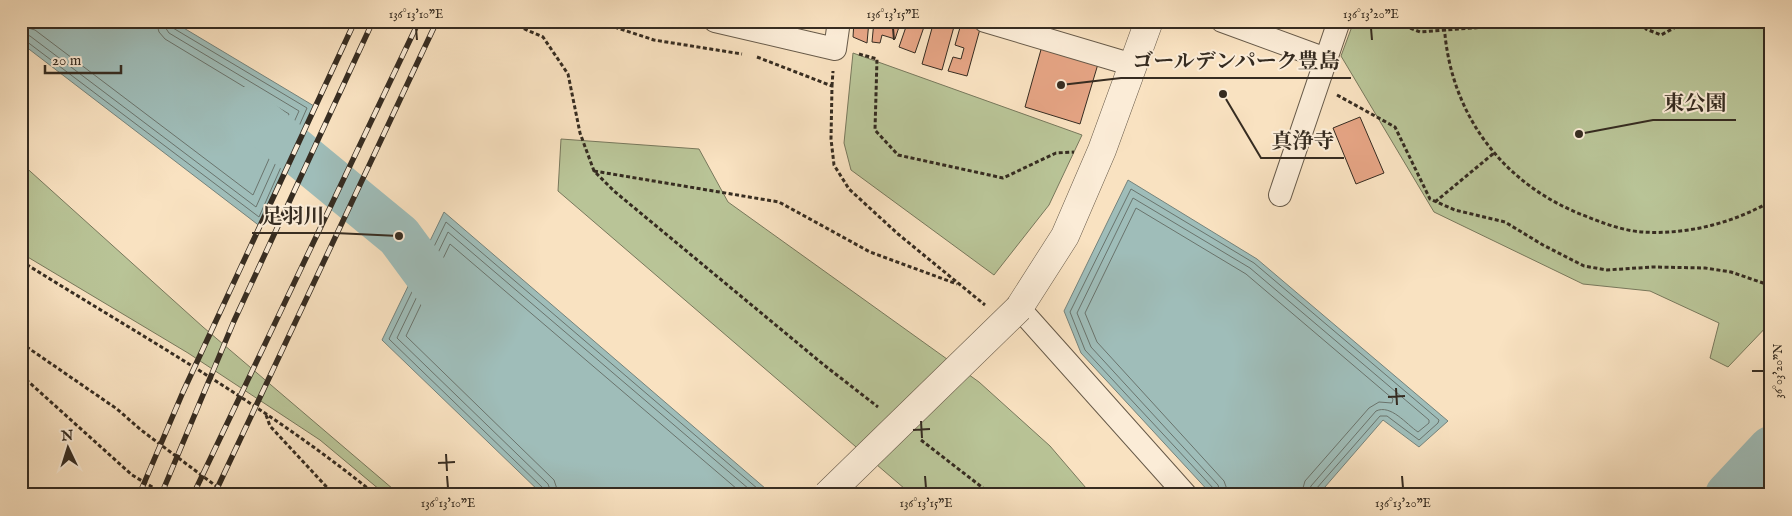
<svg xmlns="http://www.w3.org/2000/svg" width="1792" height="516" font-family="'IM FELL English','Noto Serif JP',serif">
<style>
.green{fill:#b9c497;stroke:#78785c}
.water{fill:#9fbdb9;stroke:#75837c}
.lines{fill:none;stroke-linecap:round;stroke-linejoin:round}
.shore{stroke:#6a746d;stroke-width:1}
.river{stroke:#9fbdb9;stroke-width:46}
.building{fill:#e5a484;stroke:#362c21}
.minor-casing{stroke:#675a49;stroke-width:24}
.tertiary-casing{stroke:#675a49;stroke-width:29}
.path{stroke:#362c21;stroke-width:3;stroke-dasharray:4 2.5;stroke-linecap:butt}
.minor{stroke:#fbecd7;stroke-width:22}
.tertiary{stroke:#fbecd7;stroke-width:28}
.rail-casing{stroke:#362c21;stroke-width:5.5}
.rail{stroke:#fbecd7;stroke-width:4;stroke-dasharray:11;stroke-linecap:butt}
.tertiary-bridge-casing{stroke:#675a49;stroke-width:29;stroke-linecap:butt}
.tertiary-bridge{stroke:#fbecd7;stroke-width:28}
.ticks{fill:none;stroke:#362c21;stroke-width:2}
.leader{fill:none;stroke:#362c21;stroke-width:2}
.callout-dot{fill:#362c21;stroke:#fbecd7;stroke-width:2}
.callout-label{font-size:21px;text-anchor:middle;font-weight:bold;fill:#362c21;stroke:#fbecd7;stroke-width:4;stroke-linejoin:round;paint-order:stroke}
.neatline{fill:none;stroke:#362c21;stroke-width:2}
.ticks-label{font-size:12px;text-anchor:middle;fill:#362c21}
</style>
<rect width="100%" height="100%" fill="#f9e2c1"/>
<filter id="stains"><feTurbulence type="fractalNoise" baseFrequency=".004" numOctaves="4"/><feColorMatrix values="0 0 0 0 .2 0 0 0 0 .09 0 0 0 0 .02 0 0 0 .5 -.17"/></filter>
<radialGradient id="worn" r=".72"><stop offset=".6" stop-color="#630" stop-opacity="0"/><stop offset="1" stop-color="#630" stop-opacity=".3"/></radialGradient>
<path class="green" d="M1354,21H1771V322L1728,367L1710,358L1719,323L1650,291L1583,284L1434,212L1341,56Z
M853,53L1082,135L1049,205L994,275L851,170L844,143Z
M561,139L699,149L728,202L979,382L1050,446L1092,495H912L558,191Z
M21,163L203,327L400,495H386L320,440L188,353L21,253Z"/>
<path class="water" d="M21,21H172L314,106L261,227L21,43Z
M1128,180L1257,259L1448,421L1419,447L1383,420L1318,495H1212L1081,353L1064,311Z
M444,212L773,495H543L382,340Z"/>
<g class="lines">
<path class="shore" d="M21,26L35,30L253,195L289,114L165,39L159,32L156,21
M21,33L30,36L256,207L299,111L169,33L165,27L164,21
M21,39L26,41L259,217L307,108L173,28L170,21
M546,495L544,489L389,339L446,222L765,495
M552,495L548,484L397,338L448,232L756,495
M559,495L554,480L406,336L450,244L744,495
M1215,495L1214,489L1085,350L1070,312L1131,189L1254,263L1439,420L1438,423L1419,440L1387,416H1380L1316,489L1315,495
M1221,495L1218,485L1091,347L1077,313L1133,198L1250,268L1429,420V423L1418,432C1406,424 1391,404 1376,411L1311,486L1308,495
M1229,495L1224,481L1097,342L1085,313L1136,208L1246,274L1393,399L1392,403L1379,402L1369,408L1305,481L1301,495"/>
<path class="river" d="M246,110L399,236L458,316
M1728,495L1771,449"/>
</g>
<path class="building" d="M854,21H869L867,43L853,37Z
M874,21H901L895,39L882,35L880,43L872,42Z
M908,21H926L915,53L899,47Z
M934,21L955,23L942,70L922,64Z
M961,24L980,29L967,76L948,71L953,57L961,59L964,48L955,45Z
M1042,46L1098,64L1080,124L1025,107Z
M1360,117L1384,173L1356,184L1333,128Z"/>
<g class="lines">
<defs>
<path id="minor" d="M715,21L835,49L839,21
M985,21L1133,65
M1222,21L1326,59
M1280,195L1339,21
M1019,308L1186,495"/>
<path id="tertiary" d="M1019,308L1065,236L1102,150L1149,21"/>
</defs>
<use href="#minor" class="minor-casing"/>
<use href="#tertiary" class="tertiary-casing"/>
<path class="path" d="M506,21L543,37L568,74L580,133L594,171L614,191L824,365L878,407
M596,21L654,40L742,54
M1392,21L1420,32L1565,21
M1444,21C1448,113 1503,186 1588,217C1605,224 1625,231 1643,232C1686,235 1734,223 1771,201
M1642,21L1646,29L1661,35L1676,27L1678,21
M859,54L877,59L875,130L898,155L1003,178L1056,153L1074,152
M757,57L832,86L831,139L834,165L849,189L898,234L985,305
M832,86L833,71
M1337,95L1395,127L1430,199L1455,210L1505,222L1543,245L1584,266L1607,270L1652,267L1705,268L1731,272L1763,283L1771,282
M594,171L779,202L870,252L957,284
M1435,202L1494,153
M21,261C141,336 266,405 376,495
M21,343L117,409L141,430L228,495
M21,375L132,475L166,495
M266,415L270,426L334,495
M921,440L992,495"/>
<use href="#minor" class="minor"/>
<use href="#tertiary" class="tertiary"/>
<defs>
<path id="rail" d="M139,495L183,392L355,21
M161,495L234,321L373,21
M193,495L419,21
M214,495L437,21"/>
</defs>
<use href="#rail" class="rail-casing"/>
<use href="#rail" class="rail"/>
<defs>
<path id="tertiary-bridge" d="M827,495L1019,308"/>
</defs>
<use href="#tertiary-bridge" class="tertiary-bridge-casing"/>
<use href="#tertiary-bridge" class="tertiary-bridge"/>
</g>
<path class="ticks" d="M416,28L417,40M893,28L894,40M1371,28L1372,40M1752,371H1764M1396,388L1397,405M1388,397L1405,396M921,421L922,438M913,430L930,429M446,454L447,471M438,463L455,462M447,476L448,488M925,476L926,488M1402,476L1403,488"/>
<path class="leader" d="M1061 85L1121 78H1351M1579 134L1653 120H1736M1223 94L1261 158H1344M399 236L335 233H252"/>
<g class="callout-dot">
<circle cx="1061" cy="85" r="5"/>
<circle cx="1579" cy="134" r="5"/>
<circle cx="1223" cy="94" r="5"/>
<circle cx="399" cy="236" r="5"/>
</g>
<g class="callout-label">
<text x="1236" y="68">ゴールデンパーク豊島</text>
<text x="1695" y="110">東公園</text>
<text x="1303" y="148">真浄寺</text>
<text x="293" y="223">足羽川</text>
</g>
<rect width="1792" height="516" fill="none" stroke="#f9e2c1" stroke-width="55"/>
<g transform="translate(68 448) rotate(356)" stroke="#fbecd7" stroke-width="4" paint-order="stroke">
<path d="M0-4L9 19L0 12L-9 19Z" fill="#362c21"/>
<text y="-8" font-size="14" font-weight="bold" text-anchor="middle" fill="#362c21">N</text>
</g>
<path d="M45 65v8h76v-8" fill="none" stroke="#362c21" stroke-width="2.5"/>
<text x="52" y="65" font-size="15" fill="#362c21" stroke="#fbecd7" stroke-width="4" paint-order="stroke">20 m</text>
<rect x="28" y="28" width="1736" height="460" class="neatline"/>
<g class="ticks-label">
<text x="416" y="18">136°13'10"E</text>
<text x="893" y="18">136°13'15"E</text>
<text x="1371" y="18">136°13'20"E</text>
<text transform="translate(1778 371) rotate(-90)" y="4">36°03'20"N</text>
<text x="448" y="507">136°13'10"E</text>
<text x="926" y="507">136°13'15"E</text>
<text x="1403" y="507">136°13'20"E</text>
</g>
<rect width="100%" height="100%" filter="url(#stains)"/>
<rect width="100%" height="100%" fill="url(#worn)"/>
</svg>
